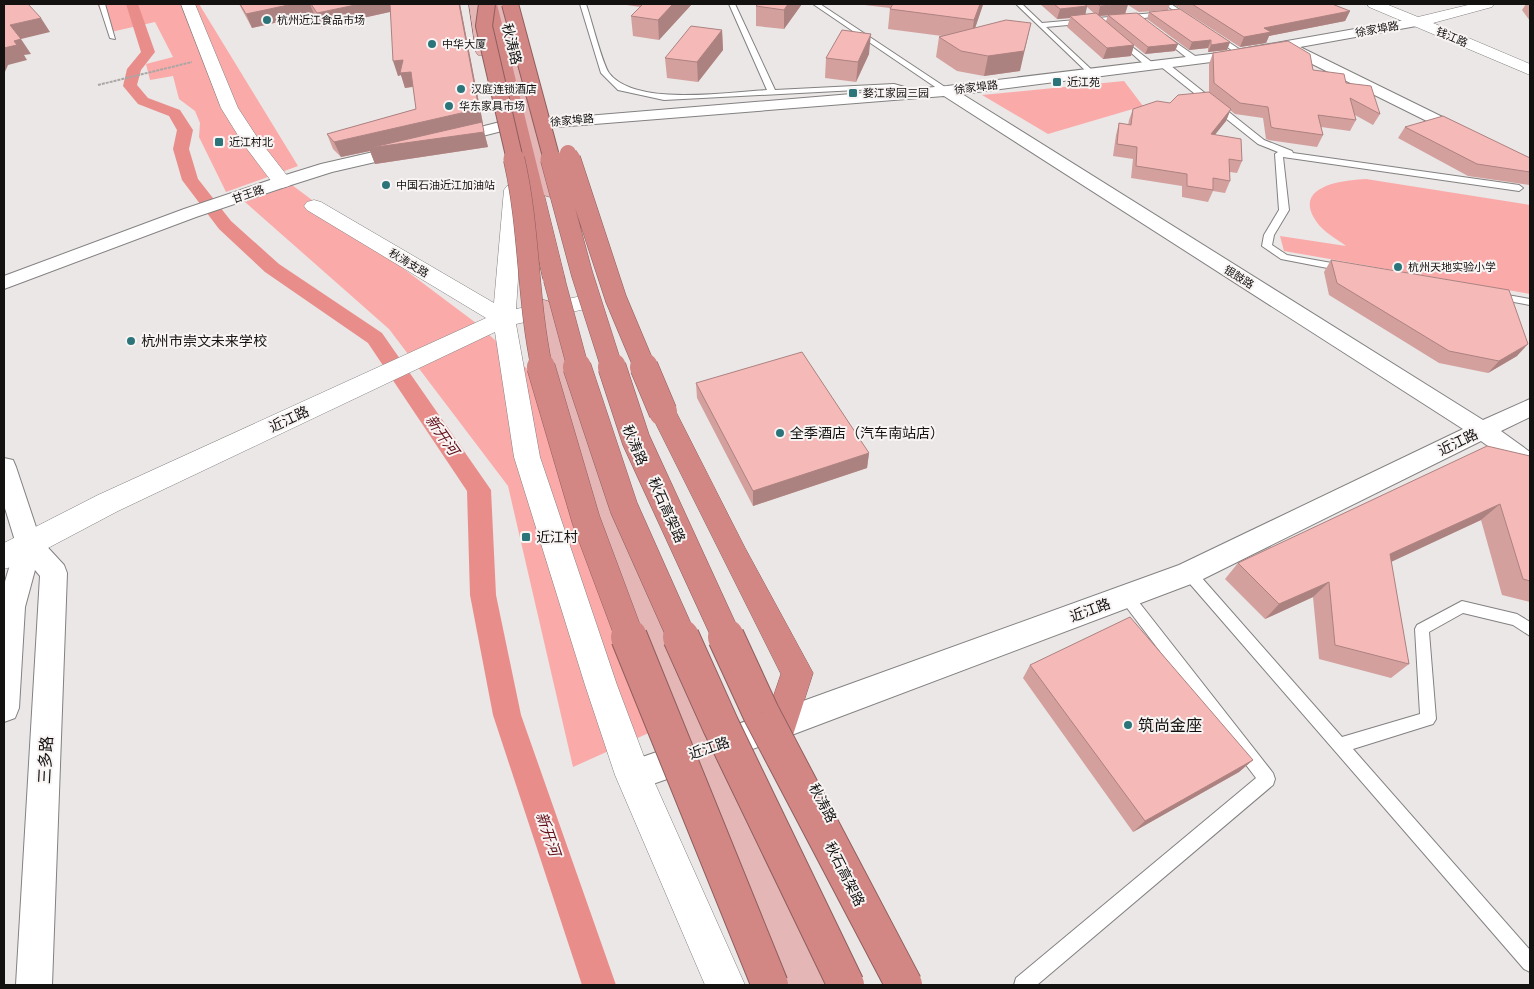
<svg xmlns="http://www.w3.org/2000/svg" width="1534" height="989" font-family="'Work Sans','Noto Sans SC',sans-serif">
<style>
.green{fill:#faaba9}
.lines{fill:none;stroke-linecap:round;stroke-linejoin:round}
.canal{fill:#e98d8b;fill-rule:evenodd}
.lane-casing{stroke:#838080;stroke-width:2}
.street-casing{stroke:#838080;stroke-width:2}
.secondary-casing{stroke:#838080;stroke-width:1}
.primary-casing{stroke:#8f5e5c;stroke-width:1}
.highway-casing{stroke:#8f5e5c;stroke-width:1}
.path{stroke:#a9a6a5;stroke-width:2;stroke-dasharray:3 1;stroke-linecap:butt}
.lane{fill:#fff;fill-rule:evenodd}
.street{fill:#fff;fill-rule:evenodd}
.secondary{fill:#fff;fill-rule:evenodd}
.primary{fill:#e4b7b6;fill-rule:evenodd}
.highway{fill:#d28785;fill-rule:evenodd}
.highway-bridge-far3-casing{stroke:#8f5e5c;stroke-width:18;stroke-linecap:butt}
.highway-bridge-far2-casing{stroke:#8f5e5c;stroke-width:22;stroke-linecap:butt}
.highway-bridge-far1-casing{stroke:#8f5e5c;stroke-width:29;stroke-linecap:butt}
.highway-bridge-casing{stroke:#8f5e5c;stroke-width:38;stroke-linecap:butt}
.highway-bridge-far3{stroke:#d28785;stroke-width:16}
.highway-bridge-far2{stroke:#d28785;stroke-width:21}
.highway-bridge-far1{stroke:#d28785;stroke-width:28}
.highway-bridge{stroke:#d28785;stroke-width:36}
.wall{fill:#d3a09e;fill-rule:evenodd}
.shaded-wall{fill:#ac8281}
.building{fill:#f5bab8;stroke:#ac8281}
.poi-dot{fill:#2b757a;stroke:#f8f4f4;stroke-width:2}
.labels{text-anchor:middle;stroke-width:4;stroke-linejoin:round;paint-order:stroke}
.far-poi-label{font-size:11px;fill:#131211;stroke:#f8f4f4;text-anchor:start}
.far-street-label{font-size:11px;fill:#131211;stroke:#f8f4f4}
.street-label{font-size:14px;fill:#131211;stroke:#f8f4f4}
.poi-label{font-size:14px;fill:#131211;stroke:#f8f4f4;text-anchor:start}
.water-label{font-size:15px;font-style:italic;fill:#620f18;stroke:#f8f4f4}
.near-poi-label{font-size:16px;fill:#131211;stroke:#f8f4f4;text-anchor:start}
.near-street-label{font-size:16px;fill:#131211;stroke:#f8f4f4}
</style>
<rect width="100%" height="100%" fill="#eae7e6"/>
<path class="green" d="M97,4H199L298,166L226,192L199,137L200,123L195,111L179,99L173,76L150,80L146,64L173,57L155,22L111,32Z
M1124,81L1143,106L1048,134L982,95Z
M1366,179L1530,205V294L1284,251L1280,236L1346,246C1337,239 1323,232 1316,221C1292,186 1343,180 1366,179Z
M292,185L476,323L554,393L691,714L573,767L508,486L389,329L245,202Z"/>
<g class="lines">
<path class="canal" d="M126,4H138L155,52L141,70L137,85L148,98L180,110L193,130L189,149L198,179L231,221L279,264L382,333L491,490L496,595L521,715L616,985H582L493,715L470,595L467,491L368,343L265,272L219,229L182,180L173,149L177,130L169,116L138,104L123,86L127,69L141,52Z"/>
<defs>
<path id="lane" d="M99,4H105L115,39L110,38Z
M580,4H586C591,18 602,63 609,73C635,107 728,92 767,90L729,4H735L775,90L894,84L922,92L918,94L894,88L664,100L618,90L601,73Z
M813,4H820L951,91L944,93Z
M1016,4H1022L1042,23L1165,12L1168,14L1165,16L1046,27L1093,71V75H1090Z
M1164,4H1171L1192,18L1187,19Z
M1161,35H1165L1198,58V62H1192L1161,37Z
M1214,35H1218L1245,53L1238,55L1214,37Z
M1119,40H1123L1153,63V67H1147L1119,42Z
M1160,62H1166L1264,140L1292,151L1293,153L1519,185L1523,188L1519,191L1283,157L1289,210L1274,235L1272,245L1287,255L1343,265L1348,268L1343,271L1281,259L1262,246L1264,235L1279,210L1275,154L1278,152L1258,144L1160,66Z
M1496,293L1530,299V305L1492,298L1491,296Z
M1189,567L1194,569L1342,737L1420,714L1415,629L1417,625L1462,601L1517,614L1530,622V636L1513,625L1463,613L1429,632L1436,719L1433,724L1353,749L1530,950V972L1524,969L1184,577L1182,573L1184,569Z
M1126,590L1131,592L1273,773L1275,779L1273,785L1037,985H1014L1016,978L1256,778L1121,600L1119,596L1121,592Z"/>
<path id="street" d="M1417,18L1422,19L1424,22L1422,25L1300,47L1471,131L1473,134L1471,137H1459L1284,50L1219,61L962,94L1483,420L1530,399V417L1501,431L1530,452V473L1521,470L1481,441L1199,581L781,739L633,791L622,786L617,775L622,764L781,709L1179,565L1463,429L944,96L532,129L526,127L524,124L526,121L947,86L1219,53Z
M500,122L506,124L508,127L506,130L451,144L445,142L443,139L445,136Z
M404,145L410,146L412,150L410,154L332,172L288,186L196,217L4,289V276L184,209L276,178L321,164Z
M4,458L13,460L16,467L40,539L64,565L67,573L52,985H16L40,576L35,570L25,607L19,708L15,718L4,722V585L16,544L4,505Z"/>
<path id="secondary" d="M181,4H195L238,108L257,137L292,182L289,186L282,188L275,186L244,145L221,108Z
M1367,4H1386L1418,17L1472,4H1494L1492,7L1433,23L1530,64V75L1369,7Z
M514,184L521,186L524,190L516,309L582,296L590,298L593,303L590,308L516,324L540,457L617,685L649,770L745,985H705L615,775L585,685L514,457L495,332L118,511L14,566L4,569V543L98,495L486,318L307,210L304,206L307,202L314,200L321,202L494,303L504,190L507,186Z"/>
<path id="primary" d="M469,4H483L492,52L490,55H478L476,52Z
M495,4H509L560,191L557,195L550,197L543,195L540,191Z
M540,299L548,301L551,306L574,390L618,513L702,710L828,985H787C737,870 687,755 640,638C596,529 554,421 529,306L532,301Z"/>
<path id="highway" d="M483,4H497L565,279L562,284L554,286L546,284L543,279Z
M663,403L672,406L676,412L745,548L813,673L793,735L781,740L769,735L764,724L781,674L650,412L654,406Z"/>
</defs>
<use href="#lane" class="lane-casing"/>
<use href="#street" class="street-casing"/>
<use href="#secondary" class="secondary-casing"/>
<use href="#primary" class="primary-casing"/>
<use href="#highway" class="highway-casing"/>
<path class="path" d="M98,85L192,62"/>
<use href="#lane" class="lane"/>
<use href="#street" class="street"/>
<use href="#secondary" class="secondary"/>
<use href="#primary" class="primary"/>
<use href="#highway" class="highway"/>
<defs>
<path id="highway-bridge-far3" d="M487,4L484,26L515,160
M510,4L552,160
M568,153L570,160"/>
<path id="highway-bridge-far2" d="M514,159C530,228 527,299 542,368
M551,159L582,274L612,368
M570,159L616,299L645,368
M554,279L578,368"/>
<path id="highway-bridge-far1" d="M541,367L586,520L630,638
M577,367L624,508L682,638
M612,367L636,440L727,638
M644,367L663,412"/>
<path id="highway-bridge" d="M629,637L770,985
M681,637L721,726L846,985
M726,637L761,713L904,985"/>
</defs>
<use href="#highway-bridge-far3" class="highway-bridge-far3-casing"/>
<use href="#highway-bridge-far2" class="highway-bridge-far2-casing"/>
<use href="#highway-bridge-far1" class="highway-bridge-far1-casing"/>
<use href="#highway-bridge" class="highway-bridge-casing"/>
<use href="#highway-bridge-far3" class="highway-bridge-far3"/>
<use href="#highway-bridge-far2" class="highway-bridge-far2"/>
<use href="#highway-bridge-far1" class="highway-bridge-far1"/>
<use href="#highway-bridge" class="highway-bridge"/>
</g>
<path class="wall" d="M239,4H460L483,124H482L488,147L375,164L370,151L341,157L333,149L327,134L416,109L413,87L405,88L401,75L398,76L390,12L322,27L314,14L252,28Z
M620,4H692L659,40L633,36L631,16L640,7Z
M758,4H802L784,29L756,26V6Z
M856,4H983L975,28L1020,71L984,76L957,71L936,57L939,37L942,36L888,29L890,8Z
M1040,4H1170L1168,10L1139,12L1128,5L1125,14L1100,16L1106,21L1108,15L1178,44L1175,51L1145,54L1134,45L1131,56L1103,59L1067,27L1070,18L1057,19ZM1087,7L1095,14H1085Z
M1173,4H1332L1350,11L1345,21L1269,36L1266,43L1240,47Z
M1526,4H1530V21L1522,10Z
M1149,12L1230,42L1227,50L1208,52V48L1189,50L1147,19Z
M722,30L723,50L698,82L667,78L665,58Z
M1213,53L1313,70L1346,83L1380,114L1373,125L1355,115L1356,120L1350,131L1321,127L1323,135L1317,147L1269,140L1266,139L1263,118L1235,114L1230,110L1226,121L1214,135L1242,161L1237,173L1230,172V181L1225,193L1213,191L1208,202L1182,197V186L1131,178L1133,159L1113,156L1116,135L1119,123L1128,125L1129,120L1133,109L1170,103L1209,92V64Z
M869,54L856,82L825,78L826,58Z
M1405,127L1530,158V185L1468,176L1398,138Z
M1331,260L1517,356L1488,373L1439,363L1329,295L1324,272Z
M696,383L869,453L867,468L753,506L697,398Z
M1530,456V602L1502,595L1481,520L1391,561L1409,664L1391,678L1319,659L1313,597L1265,619L1225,579L1238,563Z
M1030,665L1253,760L1239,772L1133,832L1023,678Z"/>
<path class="shaded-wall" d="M293,4H310L314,14L252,28L246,14Z
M360,4H391L394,11L322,27L317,13Z
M459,4H460L483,124H482L488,147L375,164L370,151L341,157L334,142L479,109Z
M673,4H692L659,40L658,20Z
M788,4H802L784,29V10Z
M980,4H983V5L971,40L974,20Z
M1128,4L1125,14L1098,16L1100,6Z
M1087,6L1085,17L1070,16V18L1057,19L1060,9Z
M1350,11L1345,21L1269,36L1266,43L1240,47L1244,37L1264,28Z
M41,18L50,32L21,39L31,54L24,55L27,60L8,65L4,74V48L14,41L10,25Z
M1031,23L1020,71L984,76L988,56Z
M722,30L723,50L698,82L697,62Z
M871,34L869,54L856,82L858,62Z
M1211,40L1208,48L1189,50L1192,42Z
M1230,42L1227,50L1208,52L1211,45Z
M1178,44L1175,51L1145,54L1148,47Z
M1134,45L1131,56L1103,59L1107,48Z
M403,60L411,72L416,86L405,88L401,75L398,76L393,61Z
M1231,109L1226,121L1206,146L1211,134Z
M1528,344L1517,356L1488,373L1499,361Z
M869,453L867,468L753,506V491Z
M1500,504L1481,520L1374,570L1390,554Z
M1329,582L1313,597L1265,619L1279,604Z
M1253,760L1239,772L1133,832L1145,821Z"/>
<path class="building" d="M4,4H28L41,18L10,25L21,39L14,41L17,45L4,48Z
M240,4H293L246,14Z
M311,4H360L317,13Z
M390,4H459L479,109L334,142L327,134L416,109L411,72L400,73L403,60L393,61Z
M643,4H673L658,20L631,16Z
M758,4H788L784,10L756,6Z
M893,4H980L974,20L890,9Z
M1054,4H1084L1087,6L1060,9Z
M1098,4H1125L1100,6Z
M1192,4H1332L1350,11L1264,28L1271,32L1244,37Z
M1180,9L1230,42L1211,45V40L1192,42L1149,12Z
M1096,13L1134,45L1107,48L1070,16Z
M1137,13L1178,44L1148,47L1108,15Z
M1006,20L1031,23L1024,51L988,56L961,51L939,37Z
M691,26L722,30L697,62L665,58Z
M842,30L871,34L858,62L826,58Z
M1288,41L1310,54L1313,70L1344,74L1346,83L1371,86L1380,114L1350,98L1356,120L1318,115L1323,135L1274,128L1271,127L1268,107L1240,103L1214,83L1213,53Z
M1209,92L1231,109L1211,134L1241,139L1242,161L1229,159L1230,181L1213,178V190L1187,186V174L1136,166L1137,147L1117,144L1119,123L1131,125L1133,109L1157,101L1170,103L1178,95Z
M1443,116L1530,158V172L1477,164L1405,127Z
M482,122L484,132L369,148Z
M1331,260L1509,290L1528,344L1499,361L1449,351L1337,283Z
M802,352L869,453L753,491L696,383Z
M1487,446L1530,456V581L1523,579L1500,504L1390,554L1409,664L1335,645L1329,582L1279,604L1238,563Z
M1130,617L1253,760L1145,821L1030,665Z"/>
<g class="poi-dot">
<circle cx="267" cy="20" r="5"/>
<circle cx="432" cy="44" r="5"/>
<rect x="1052" y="77" width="10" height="10" rx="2.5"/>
<circle cx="461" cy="89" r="5"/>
<rect x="848" y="88" width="10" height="10" rx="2.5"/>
<circle cx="449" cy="106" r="5"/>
<rect x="214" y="137" width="10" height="10" rx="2.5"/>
<circle cx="386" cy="185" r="5"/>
<circle cx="1398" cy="267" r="5"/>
<circle cx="131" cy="341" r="5"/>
<circle cx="780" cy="433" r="5"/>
<rect x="521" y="532" width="10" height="10" rx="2.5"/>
<circle cx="1128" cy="725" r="5"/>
</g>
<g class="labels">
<g class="far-poi-label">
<text x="277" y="24">杭州近江食品市场</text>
<text x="442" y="48">中华大厦</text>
<text x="1067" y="86">近江苑</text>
<text x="471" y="93">汉庭连锁酒店</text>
<text x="863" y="97">婺江家园三园</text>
<text x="459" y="110">华东家具市场</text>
<text x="229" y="146">近江村北</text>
<text x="396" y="189">中国石油近江加油站</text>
<text x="1408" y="271">杭州天地实验小学</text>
</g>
<g class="far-street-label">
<text transform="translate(1377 29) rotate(-10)" y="4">徐家埠路</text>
<text transform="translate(1452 37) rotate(23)" y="4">钱江路</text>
<text transform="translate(976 87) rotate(-7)" y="4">徐家埠路</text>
<text transform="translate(572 120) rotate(-5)" y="4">徐家埠路</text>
<text transform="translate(248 194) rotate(-19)" y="4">甘王路</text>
<text transform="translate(409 263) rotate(31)" y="4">秋涛支路</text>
<text transform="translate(1239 277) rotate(32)" y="4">银鼓路</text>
</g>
<g class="street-label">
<text transform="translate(512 44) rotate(76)" y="5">秋涛路</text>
<text transform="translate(289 419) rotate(-25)" y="5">近江路</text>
<text transform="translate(1458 442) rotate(-26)" y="5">近江路</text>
<text transform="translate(635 445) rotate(67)" y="5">秋涛路</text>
<text transform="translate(667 510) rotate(66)" y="5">秋石高架路</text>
<text transform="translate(1090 610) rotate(-20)" y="5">近江路</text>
<text transform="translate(709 748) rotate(-19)" y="5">近江路</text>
<text transform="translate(823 803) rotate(62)" y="5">秋涛路</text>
<text transform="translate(845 874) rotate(63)" y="5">秋石高架路</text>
</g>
<g class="poi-label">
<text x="141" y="346">杭州市崇文未来学校</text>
<text x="790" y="438">全季酒店（汽车南站店）</text>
<text x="536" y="542">近江村</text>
</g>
<g class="water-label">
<text transform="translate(442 435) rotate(55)" y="5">新开河</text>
<text transform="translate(548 834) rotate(71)" y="5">新开河</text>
</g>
<g class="near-poi-label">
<text x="1138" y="731">筑尚金座</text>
</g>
<g class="near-street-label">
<text transform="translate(45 760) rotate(-87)" y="6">三多路</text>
</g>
</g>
<rect width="1534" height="989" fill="none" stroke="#131211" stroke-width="10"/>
</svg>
